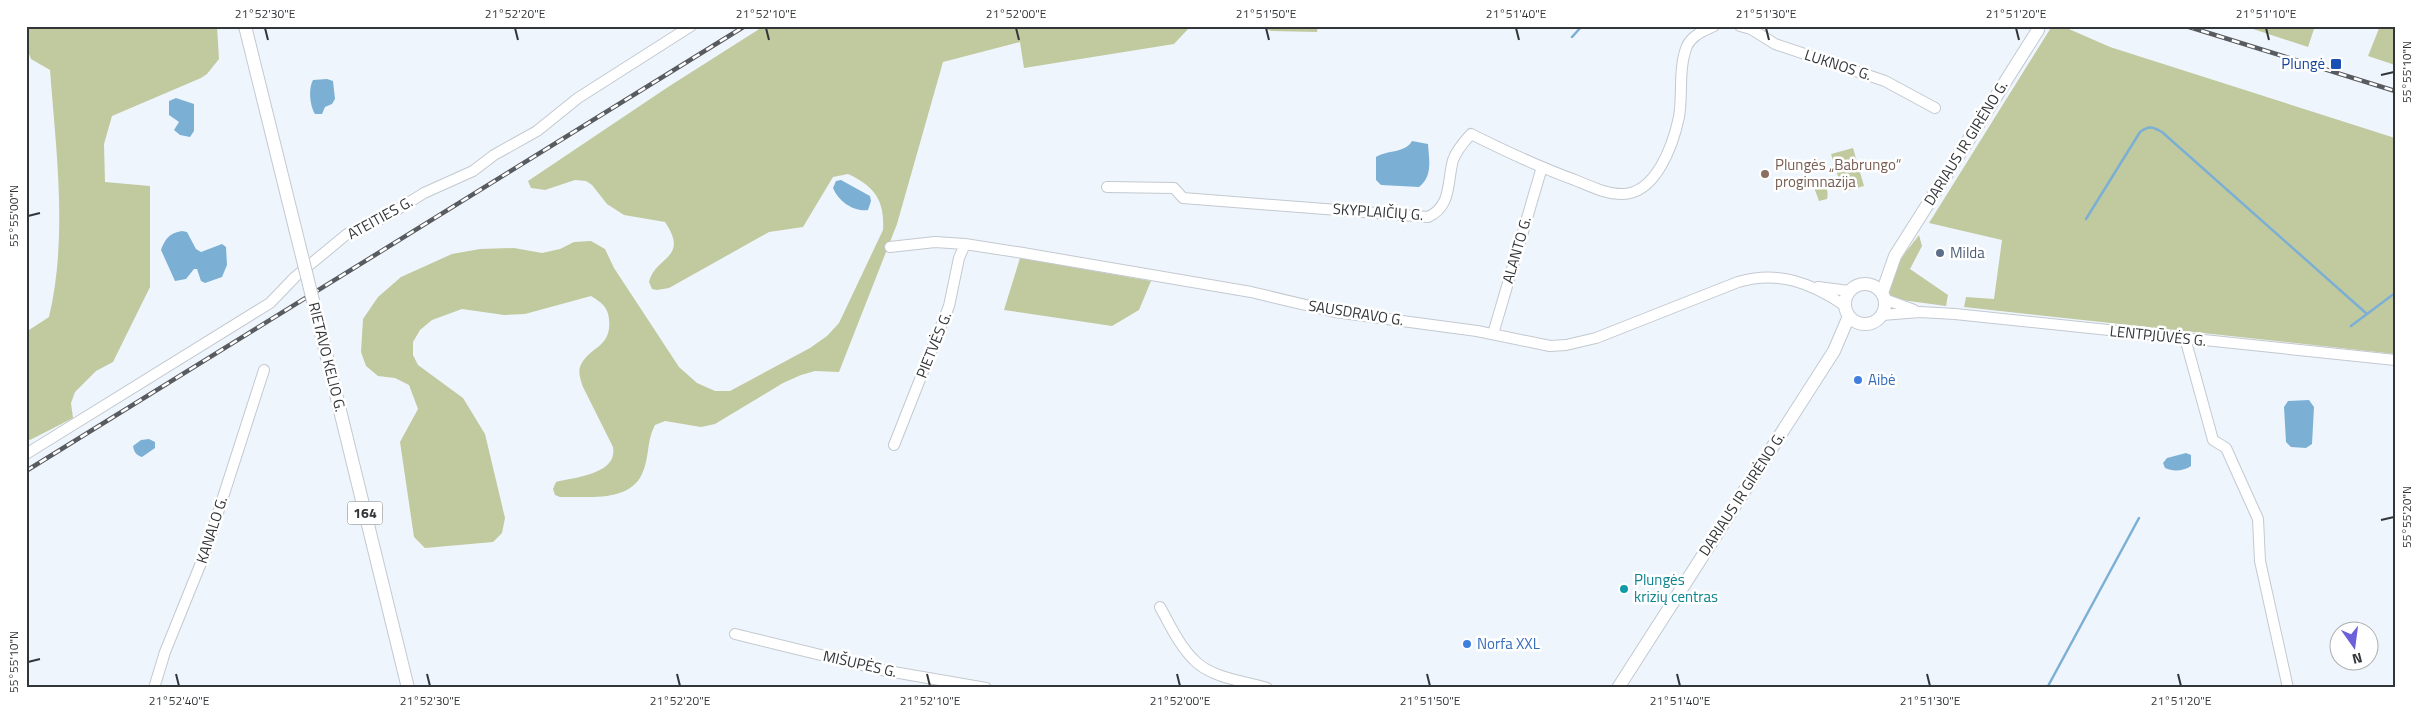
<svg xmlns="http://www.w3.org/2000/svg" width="2421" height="714" font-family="'Titillium Web',sans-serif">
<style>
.green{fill:#c1c99f}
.water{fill:#7bb0d4}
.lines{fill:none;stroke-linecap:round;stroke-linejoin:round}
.stream{stroke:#7bb0d4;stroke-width:2.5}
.minor-casing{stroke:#c3c9d0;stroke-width:12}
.major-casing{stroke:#c3c9d0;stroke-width:14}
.minor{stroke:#fff;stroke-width:10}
.major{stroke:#fff;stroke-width:12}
.rail-casing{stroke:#585b5f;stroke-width:4.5}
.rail{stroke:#fff;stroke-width:2.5;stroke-dasharray:8;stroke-linecap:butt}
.major-bridge-casing{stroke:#c3c9d0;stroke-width:14;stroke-linecap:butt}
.major-bridge{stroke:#fff;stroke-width:12}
.ticks{fill:none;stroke:#333639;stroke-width:2}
.transit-dot{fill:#1a4fb4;stroke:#fff;stroke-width:2}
.education-dot{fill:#8d6e63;stroke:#fff;stroke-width:2}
.service-dot{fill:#5c6f8a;stroke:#fff;stroke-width:2}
.shop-dot{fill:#3f7fe0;stroke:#fff;stroke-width:2}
.culture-dot{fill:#0f9aa8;stroke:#fff;stroke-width:2}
.labels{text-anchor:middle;stroke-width:5;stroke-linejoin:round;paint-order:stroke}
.shield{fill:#fff;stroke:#707274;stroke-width:1}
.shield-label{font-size:14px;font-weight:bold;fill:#333639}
.transit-label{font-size:15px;fill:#164399;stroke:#fff;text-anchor:end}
.street-label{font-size:15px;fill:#333639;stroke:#fff}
.education-label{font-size:15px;fill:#785e54;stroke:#fff;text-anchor:start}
.service-label{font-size:15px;fill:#4e5e75;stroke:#fff;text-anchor:start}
.shop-label{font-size:15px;fill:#366cbe;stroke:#fff;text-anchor:start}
.culture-label{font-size:15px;fill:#0d838f;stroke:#fff;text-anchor:start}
.neatline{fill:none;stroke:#333639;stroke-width:2}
.ticks-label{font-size:12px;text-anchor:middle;fill:#333639}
</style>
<rect width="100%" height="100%" fill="#eff5fd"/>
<path class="green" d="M26,26H217L219,59L207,74L201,78L112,116L104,144L105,182L150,186V287L113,362L96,371L75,392L71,403L73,418L30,440L26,438V329L29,330L49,317C68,237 56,151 50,70L31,59L26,46Z
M764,26H1196L1188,29L1174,44L1024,68L1020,42L943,62L897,224L839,372L815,371L801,375L783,383L715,424L701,427L665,421L655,425C646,442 650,457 642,474C629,503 586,496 560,497L555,495L553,489L556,482C576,477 618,474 613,447L583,387C581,381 578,373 580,367C588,346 612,349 609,319C608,307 601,302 591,296L525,314L504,315L462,309L432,320L420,330L413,342V355L418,365L463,398L485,434L505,518L502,533L493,542L425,548L414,537L400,442L418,409L409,385L395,378L378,376L366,366L361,352L363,319L378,297L401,277L452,254L480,249L514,248L542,253L560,249L574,242L591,241L605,249L614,268L679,367L697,383L715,391H730L810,348L827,336L839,323L883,230C885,200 874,186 848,174L833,177L803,227L769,232L669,288L657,290L652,289L649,282C655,256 690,259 665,222L624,215L607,204L592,185L586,181L575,180L545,190L531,188L528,181L668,87Z
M1254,26H1318L1317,32L1272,31Z
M2052,26H2062L2110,47L2395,138V354L1964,307L1966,297L1994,299L2002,240L1929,223Z
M2244,26H2315L2308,47Z
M2380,26H2395V65L2368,56Z
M1853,148L1864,186L1843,192L1831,154Z
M1820,177C1826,181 1829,192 1827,199L1819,201L1812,182L1814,178Z
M1919,235L1922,246L1910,269L1948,295L1946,306L1894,299C1876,284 1909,249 1919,235Z
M1020,258L1151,281L1139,310L1112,326L1004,310Z"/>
<path class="water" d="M327,79L333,81L335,99L332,104L325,107L322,114H315C310,106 308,89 313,80Z
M176,98L194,104V131L190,137L180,135L174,130L179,122L169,115V101Z
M1412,141L1428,144C1429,160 1433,176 1419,187L1381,185L1376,180V157C1387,150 1406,153 1412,141Z
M841,180L870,196L871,201L868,210C854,212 839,202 833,188L836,181Z
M182,231L187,232L196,249L201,252L222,244L226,247L227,265L222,277L205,283L201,281L197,269H194L186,279L175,281L161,250C165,239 169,233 182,231Z
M2309,400L2314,407L2312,444L2306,448L2291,447L2286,442L2284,407L2288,401Z
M149,439L155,442V448L142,457C136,455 134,452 133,446L141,440Z
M2186,453L2191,455V466C2184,471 2173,472 2165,468L2163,463L2167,458Z"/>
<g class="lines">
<path class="stream" d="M1572,37L1582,26
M2086,219L2140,132C2149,125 2153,127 2162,132L2367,314
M2351,326L2395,293
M2047,688L2139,518"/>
<defs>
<path id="minor" d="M1740,26L1751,29L1775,44L1885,81L1935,108
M1107,187L1174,188L1183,198L1428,217C1452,206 1447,182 1453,160C1457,149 1464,142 1471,134C1505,151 1539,167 1575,180C1590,186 1605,194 1622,194C1656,194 1673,145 1679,117C1683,94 1678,68 1687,46C1692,35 1704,31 1714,26
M890,247L935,242L965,244L1023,253L1251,292L1335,312L1477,331L1550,346L1566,345L1596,338L1738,282C1778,270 1811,283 1844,305
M1818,287L1849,291
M1884,299L1914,310
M1882,315L1920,312L1955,314L2395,360
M1493,334L1542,167
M2185,338L2213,440L2226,448L2258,519L2260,561L2288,688
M894,445L949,306L959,258L965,244
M26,454L270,303L295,277L347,234L387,216L424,193L473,171L494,155L537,131L578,98L691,26
M1160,607C1170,625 1179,645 1194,660C1211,678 1244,681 1267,688
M735,634L882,670L986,688
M154,688L165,652L205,553L264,370"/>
<path id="major" d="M245,26L295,228
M1845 304a20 20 0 1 1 40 0a20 20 0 1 1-40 0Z
M1882,293L1895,256L2038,30
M322,337L408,688
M1618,688L1834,351L1849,316"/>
</defs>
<use href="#minor" class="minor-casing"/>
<use href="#major" class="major-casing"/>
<use href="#minor" class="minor"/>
<use href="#major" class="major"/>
<defs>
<path id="rail" d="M2186,26L2395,91
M26,471L745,26"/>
</defs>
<use href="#rail" class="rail-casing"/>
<use href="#rail" class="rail"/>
<defs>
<path id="major-bridge" d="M295,228L322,337"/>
</defs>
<use href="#major-bridge" class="major-bridge-casing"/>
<use href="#major-bridge" class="major-bridge"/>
</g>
<path class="ticks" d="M265,28L268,40M515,28L518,40M766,28L769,40M1016,28L1019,40M1266,28L1269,40M1516,28L1519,40M1766,28L1769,40M2016,28L2019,40M2266,28L2269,40M2381,75L2394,72M28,216L40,213M2381,520L2394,517M28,662L40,659M176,674L179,686M427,674L430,686M677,674L680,686M927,674L930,686M1177,674L1180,686M1427,674L1430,686M1677,674L1680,686M1927,674L1930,686M2178,674L2181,686"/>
<rect class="transit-dot" x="2330" y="58" width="12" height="12" rx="2.5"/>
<circle class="education-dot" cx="1765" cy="174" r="5"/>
<circle class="service-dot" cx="1940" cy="253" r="5"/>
<g class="shop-dot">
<circle cx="1858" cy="380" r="5"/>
<circle cx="1467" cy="644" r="5"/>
</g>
<circle class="culture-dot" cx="1624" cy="589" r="5"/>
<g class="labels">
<rect class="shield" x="347.5" y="501.5" width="35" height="23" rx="4"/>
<g class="shield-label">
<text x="365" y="518">164</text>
</g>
<g class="transit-label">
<text x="2325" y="69">Plungė</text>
</g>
<g class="street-label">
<text transform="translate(1838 65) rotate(18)" y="5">LUKNOS G.</text>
<text transform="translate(1966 143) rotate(-58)" y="5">DARIAUS IR GIRĖNO G.</text>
<text transform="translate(1378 212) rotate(4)" y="5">SKYPLAIČIŲ G.</text>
<text transform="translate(380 218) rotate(-29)" y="5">ATEITIES G.</text>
<text transform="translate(1517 250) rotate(-74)" y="5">ALANTO G.</text>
<text transform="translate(1356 313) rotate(9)" y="5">SAUSDRAVO G.</text>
<text transform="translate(2158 336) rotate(6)" y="5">LENTPJŪVĖS G.</text>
<text transform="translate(934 345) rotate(-68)" y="5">PIETVĖS G.</text>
<text transform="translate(327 357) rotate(76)" y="5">RIETAVO KELIO G.</text>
<text transform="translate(1742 494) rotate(-57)" y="5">DARIAUS IR GIRĖNO G.</text>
<text transform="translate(212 530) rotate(-72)" y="5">KANALO G.</text>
<text transform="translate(860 664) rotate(13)" y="5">MIŠUPĖS G.</text>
</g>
<g class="education-label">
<text x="1775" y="170">Plungės „Babrungo“<tspan x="1775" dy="17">progimnazija</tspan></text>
</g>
<g class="service-label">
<text x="1950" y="258">Milda</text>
</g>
<g class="shop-label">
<text x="1868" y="385">Aibė</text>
<text x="1477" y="649">Norfa XXL</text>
</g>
<g class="culture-label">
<text x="1634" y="585">Plungės<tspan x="1634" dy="17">krizių centras</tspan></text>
</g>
</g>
<rect width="2421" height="714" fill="none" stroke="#ffffff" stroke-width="55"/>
<g transform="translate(2354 646) rotate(166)"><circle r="24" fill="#ffffff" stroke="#adafb0"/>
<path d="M0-4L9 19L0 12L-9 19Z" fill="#6c60da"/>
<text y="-8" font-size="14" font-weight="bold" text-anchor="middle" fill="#333639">N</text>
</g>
<rect x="28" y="28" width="2366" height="658" class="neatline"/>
<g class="ticks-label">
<text x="265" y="18">21°52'30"E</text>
<text x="515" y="18">21°52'20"E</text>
<text x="766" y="18">21°52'10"E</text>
<text x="1016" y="18">21°52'00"E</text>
<text x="1266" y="18">21°51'50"E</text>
<text x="1516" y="18">21°51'40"E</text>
<text x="1766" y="18">21°51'30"E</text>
<text x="2016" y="18">21°51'20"E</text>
<text x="2266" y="18">21°51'10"E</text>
<text transform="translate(2407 72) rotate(-90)" y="4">55°55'10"N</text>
<text transform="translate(14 216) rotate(-90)" y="4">55°55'00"N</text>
<text transform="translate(2407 517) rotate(-90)" y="4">55°55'20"N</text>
<text transform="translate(14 662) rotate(-90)" y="4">55°55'10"N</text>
<text x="179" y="705">21°52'40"E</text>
<text x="430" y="705">21°52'30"E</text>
<text x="680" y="705">21°52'20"E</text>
<text x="930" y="705">21°52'10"E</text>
<text x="1180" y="705">21°52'00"E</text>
<text x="1430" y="705">21°51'50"E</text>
<text x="1680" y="705">21°51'40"E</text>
<text x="1930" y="705">21°51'30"E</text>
<text x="2181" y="705">21°51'20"E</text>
</g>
</svg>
